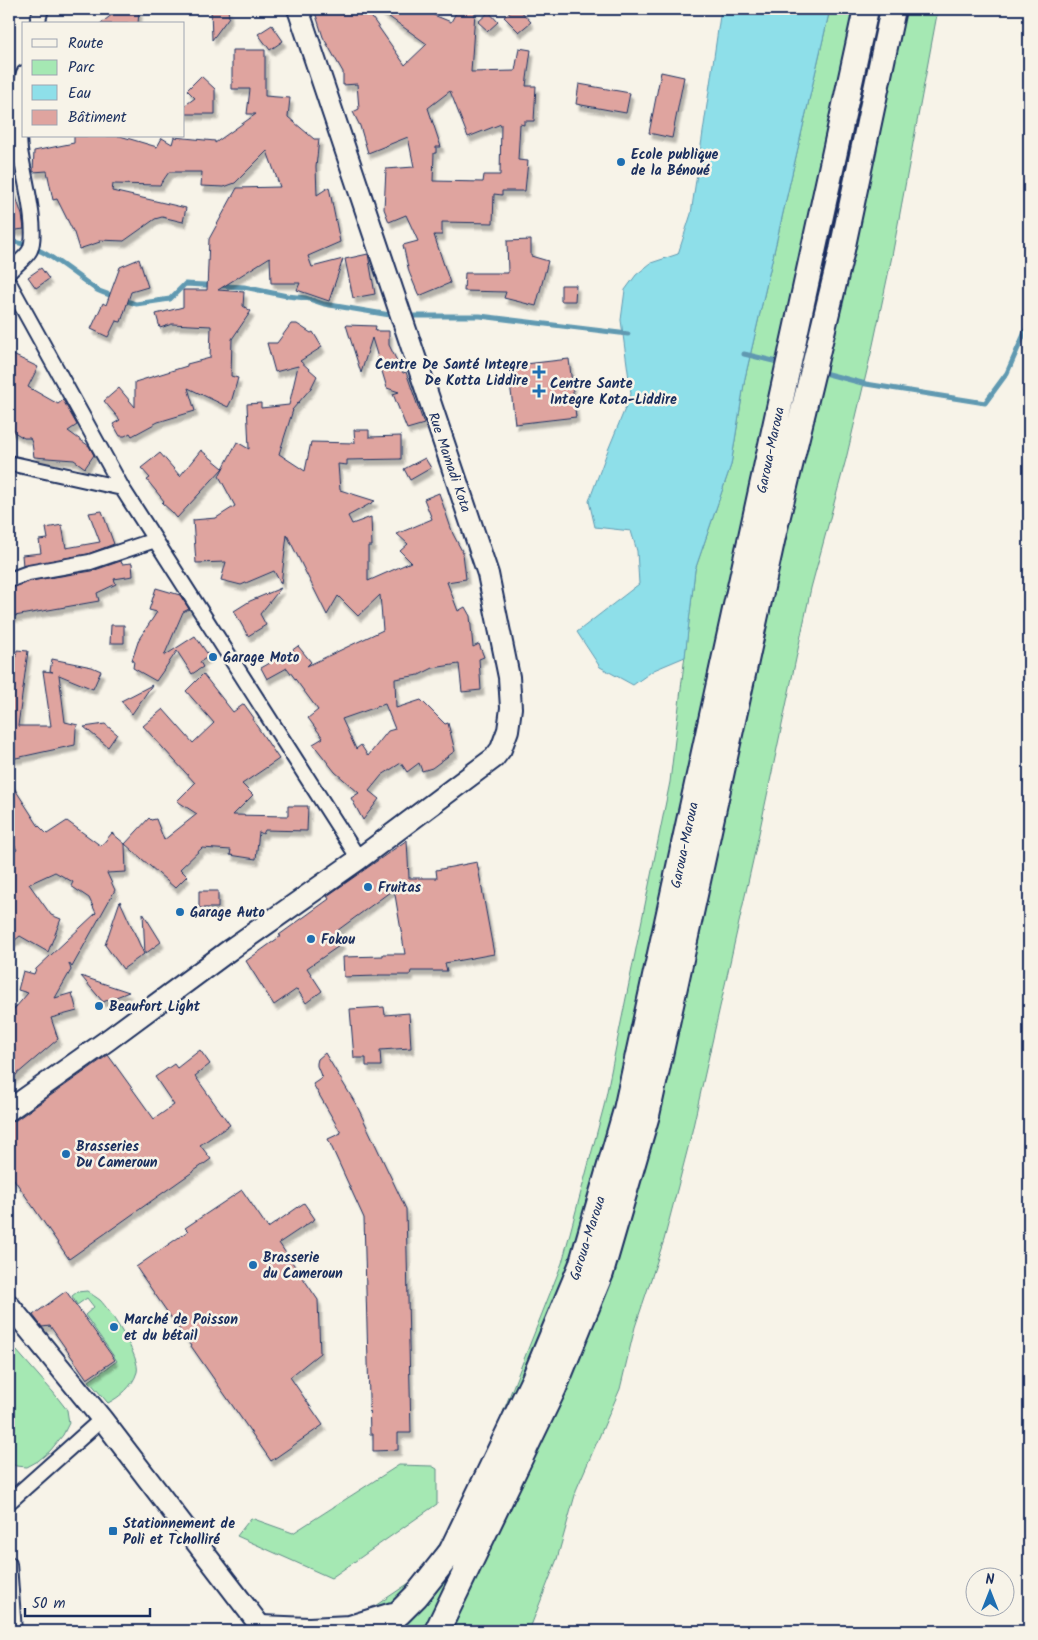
<svg xmlns="http://www.w3.org/2000/svg" width="1038" height="1640" font-family="Kalam,sans-serif">
<style>
.green{fill:#a5e8b3;stroke:#608c88}
.water{fill:#8edfe9;stroke:#6099b1}
.lines{fill:none;stroke-linecap:round;stroke-linejoin:round}
.stream{stroke:#6099b1;stroke-width:5}
.building{fill:#dfa49f;stroke:#1b2f5e;fill-rule:evenodd;filter:url(#shadow)}
.minor-casing{stroke:#1b2f5e;stroke-width:18}
.secondary-casing{stroke:#1b2f5e;stroke-width:24}
.trunk-casing{stroke:#1b2f5e;stroke-width:28}
.minor{stroke:#f7f3e8;stroke-width:14}
.secondary{stroke:#f7f3e8;stroke-width:20}
.trunk{stroke:#f7f3e8;stroke-width:24}
.poi-dot{fill:#1f6fb2;stroke:#f7f3e8;stroke-width:2}
.labels{text-anchor:middle;stroke-width:5;stroke-linejoin:round;paint-order:stroke}
.poi-label{font-size:14px;font-weight:bold;fill:#1b2f5e;stroke:#f7f3e8;text-anchor:start}
.street-label{font-size:14px;fill:#1b2f5e;stroke:#f7f3e8}
</style>
<defs>
<filter id="shadow"><feDropShadow dx="3" dy="5.5" stdDeviation="1" flood-color="#0004"/></filter>
</defs>
<rect width="100%" height="100%" fill="#f7f3e8"/>
<filter id="ink" filterUnits="userSpaceOnUse"><feTurbulence type="fractalNoise" baseFrequency=".02" numOctaves="2"/><feDisplacementMap in="SourceGraphic" scale="10" xChannelSelector="R" yChannelSelector="G"/><feConvolveMatrix kernelMatrix="1 2 1 2 8 2 1 2 1" color-interpolation-filters="sRGB"/></filter>
<g filter="url(#ink)">
<path class="green" d="M830,9H938L892,256L873,345L846,459L811,588L758,838L690,1140L664,1240L635,1327L620,1389L577,1488L557,1559L529,1631H268L254,1615L330,1620L369,1610L415,1579L449,1531L483,1463L562,1263L604,1106L670,782L695,570L731,465L745,378Z
M87,1291C91,1294 96,1297 100,1300C110,1310 141,1358 137,1372C133,1386 120,1397 108,1403L89,1381L117,1361L85,1315L94,1307L87,1298L77,1305L72,1296L77,1292Z
M9,1342L53,1392L67,1410L69,1423L63,1435L50,1451L38,1461L27,1467L16,1466L9,1462Z
M399,1465L432,1466L437,1469V1504L331,1578L237,1536L251,1518L293,1533Z"/>
<path class="water" d="M721,9H830L745,378L731,465L695,570L685,657L654,670L633,685L600,667L577,632L639,584L637,551L631,531L595,527L589,501L606,455L631,394L621,320L625,290L636,275L651,263L678,254L691,214Z"/>
<g class="lines">
<path class="stream" d="M9,242C37,240 74,275 97,290C103,293 110,295 116,297
M124,300L136,304L170,299L185,284L244,287L287,296L306,298L324,304L396,316
M405,316H480L628,334
M744,354L782,363
M820,372L866,384L985,403L1007,373L1029,323"/>
</g>
<path class="building" d="M211,9H228L229,17L212,40Z
M314,9H366L405,65L427,44L378,9H419L451,22L458,9H469L475,12L471,72L515,71L519,48L531,50L526,86H536L534,121H524V125L520,124L518,160L528,161L525,191H502V195L494,194L493,223L442,222V235H434L450,283L419,296L409,272L403,245L418,241L406,215L389,222L384,209L386,169L414,167L408,137L368,153L360,126L353,112L359,109L357,84L343,85V72L323,37ZM450,91L468,137L501,124L500,175H484L483,182L433,181L434,153H436V147H441L428,108Z
M513,9H519L531,22L519,32L504,17Z
M118,10L139,11L138,24H100Z
M489,12L498,22L488,31L478,22Z
M272,25L283,41L270,50L258,34Z
M232,50H265V96L290,98L288,117L314,139H319L316,167L317,195L329,187L340,242L308,256L312,267L343,259L329,301L297,290L300,283H271L270,257L218,290L244,292L243,306L251,311L232,339L231,376L238,378L232,399L228,407L188,388L195,411L158,422L132,436L130,433L125,436H120L113,424L120,420L104,401L119,388L135,407V382L187,366V364L210,358L211,326L172,324L160,328L156,314L183,307V290H207L209,239L237,188L280,187L267,151L235,183L224,187L201,186L202,172H169L160,185L113,184L112,191L186,208L183,222L162,217L155,219L124,241L99,240L100,242L79,249L74,233L57,199L53,200L47,171L33,172L34,151L74,143V136H120L157,147L162,138L172,144L174,137L215,141V143L256,114H247L250,89H232Z
M661,72L684,77L672,138L649,133Z
M201,76L215,89V114H184V106L195,98L187,90Z
M579,84L630,93L626,113L576,104Z
M11,183L22,215L24,229L9,231V184Z
M531,240V256L548,261L536,306L504,298L506,292L464,291L465,273H508L507,241Z
M368,254L375,294L353,298L345,259Z
M139,259L148,287L131,292L121,322L116,321L108,337L91,329L103,303L106,305L120,267Z
M41,268L49,279L36,288L28,277Z
M561,285H576L575,301H561Z
M291,324H297L311,333L313,332L322,347L300,361L317,376L311,388L292,410H293L279,454L305,471L311,442L355,443L354,430H369V437L401,436V459L347,460V465L338,464L340,490L375,501L348,516L352,524L371,517L372,546H368V581L411,562L400,551L408,544L397,534L432,519L424,499L439,493L453,534L463,553L466,579L447,582L458,611L465,607L470,616L473,647L479,644L484,657L479,659L481,690L462,692L459,664L433,668L419,675L395,679L396,708L421,700L445,724L448,723L455,751L432,768L422,771L419,763L407,772L401,763L382,775L369,791L379,799L363,820L351,798L359,793L335,772L313,744L323,738L308,718L318,710L287,668L267,679L261,668L284,655V656L298,646L311,662L307,666L383,630L380,595L358,616L338,596L327,615L287,535L281,584L274,571L241,585L221,580L226,562L196,563L193,520L216,518L235,506L219,476L237,442L249,449L247,404L261,403V408L289,405L298,366L275,372L267,343H277ZM385,704L395,729L388,731L368,756L361,745L356,749L342,719Z
M346,325L376,326L375,331H389V345L403,373L406,372L424,424L407,429L393,394L399,392L387,388L372,338L361,373Z
M9,353L38,367L28,387L58,404L63,400L77,425L68,431L89,446L94,455L85,468L74,460L34,457L32,443L30,438H24L9,429Z
M569,359L576,417L515,424L508,366Z
M201,450L223,468L177,518L172,512L162,503L164,501L147,480L150,478L141,468L160,453L180,476Z
M425,458L431,468L410,480L404,469Z
M102,511L114,544L88,554L23,566L22,555L41,553L39,540L48,539L46,528L62,525L66,548L100,542L89,513Z
M121,561L122,564L132,563L133,576L114,579L116,584L97,593L99,601L9,617V589L30,581L92,571Z
M156,588L180,595L189,609L183,612L164,656L195,636L209,656L200,662L203,667L192,674L177,651L156,681L133,668L134,661L132,660L139,639L157,612L149,610Z
M281,588L260,614L266,625L248,636L234,611L250,601Z
M111,625H124V643H110Z
M17,650L28,651L18,726H51L43,671L53,672L50,671L52,659L92,667L101,671L93,689L59,675L65,722L78,725L76,729L75,745L16,758H9V695Z
M203,674L233,712L244,704L254,718L252,719L279,759L242,784L253,795L233,815L288,816V806H308L307,831L265,830L263,834L259,832L256,859L230,855L231,850L202,848L180,869L187,876L175,888L125,844L149,818L151,820L156,819L164,840L197,814L177,801L195,783L143,726L163,709L193,743L214,723L186,691Z
M152,685L132,714L121,701Z
M105,724L117,734L108,747L84,727Z
M9,780L38,825L47,834L67,821L101,846L112,833L125,844L126,872L107,873L115,890L72,967L69,963L71,970L55,998L72,993L77,1011L51,1018L58,1039L9,1081V1015L28,993L18,990L23,971L34,974L36,969L96,913L89,898L71,886L73,882L55,872L29,884L51,915L61,919L48,952L20,936L9,945V854L17,850L9,835Z
M407,840L409,878H437L436,870L477,862L494,954L445,963L447,971H411L410,975H378V976L344,977L343,957L383,956V954H405L394,889L334,933L342,944L307,968L322,991L306,1003L297,989L274,1005L246,961L281,936L279,935L329,899L327,896Z
M199,891H218V908H199Z
M120,901L144,954L123,969L105,945Z
M143,913L161,942L145,954Z
M81,976L129,992L103,1002Z
M384,1007L385,1015L409,1013L411,1048L380,1050L381,1066H366V1058H354L350,1009Z
M200,1050L210,1064L195,1076L230,1125L200,1145L211,1159L69,1259L9,1172V1122L16,1120L108,1055L154,1119L174,1105L155,1077L174,1064L177,1068Z
M325,1053L357,1106L406,1209L411,1433H398V1450L373,1451V1434H370L364,1218L328,1139L341,1133L313,1084L322,1078L317,1066V1063L318,1059Z
M242,1190L268,1228L304,1203L315,1219L279,1243L318,1300L320,1353L290,1377L323,1425L271,1461L136,1267L188,1231L185,1228Z
M66,1291L115,1360L87,1379L50,1326L42,1327L33,1315Z"/>
<g class="lines">
<defs>
<path id="minor" d="M37,24L41,9
M9,272C15,265 26,258 30,250C39,230 23,173 20,150C18,133 19,90 24,73
M9,283L122,488L359,859
M9,463L122,488
M9,580L28,573L90,562L155,540
M9,1502L102,1419
M9,1564L14,1631"/>
<path id="secondary" d="M9,1110L108,1040L231,949L359,859L494,758L501,749L508,730L511,708L509,677L488,574L298,9
M9,1305L102,1419L264,1631"/>
<path id="trunk" d="M261,1628L309,1630L350,1628L393,1615
M377,1631L399,1613L416,1596L451,1552L534,1379L581,1266L626,1110L866,9
M437,1631L554,1388L601,1273L647,1115L774,532L842,250L893,9"/>
</defs>
<use href="#minor" class="minor-casing"/>
<use href="#secondary" class="secondary-casing"/>
<use href="#trunk" class="trunk-casing"/>
<use href="#minor" class="minor"/>
<use href="#secondary" class="secondary"/>
<use href="#trunk" class="trunk"/>
</g>
</g>
<g class="poi-dot">
<circle cx="621" cy="162" r="5"/>
<path d="M536.5 364.5h5v5h5v5h-5v5h-5v-5h-5v-5h5z"/>
<path d="M536.5 383.5h5v5h5v5h-5v5h-5v-5h-5v-5h5z"/>
<circle cx="213" cy="657" r="5"/>
<circle cx="368" cy="887" r="5"/>
<circle cx="180" cy="912" r="5"/>
<circle cx="311" cy="939" r="5"/>
<circle cx="99" cy="1006" r="5"/>
<circle cx="66" cy="1154" r="5"/>
<circle cx="253" cy="1265" r="5"/>
<circle cx="114" cy="1327" r="5"/>
<rect x="108" y="1526" width="10" height="10" rx="2.5"/>
</g>
<g class="labels">
<g class="poi-label">
<text x="631" y="159">Ecole publique<tspan x="631" dy="16">de la Bénoué</tspan></text>
<text x="528" y="369" text-anchor="end">Centre De Santé Integre<tspan x="528" dy="16">De Kotta Liddire</tspan></text>
<text x="550" y="388">Centre Sante<tspan x="550" dy="16">Integre Kota-Liddire</tspan></text>
<text x="223" y="662">Garage Moto</text>
<text x="378" y="892">Fruitas</text>
<text x="190" y="917">Garage Auto</text>
<text x="321" y="944">Fokou</text>
<text x="109" y="1011">Beaufort Light</text>
<text x="76" y="1151">Brasseries<tspan x="76" dy="16">Du Cameroun</tspan></text>
<text x="263" y="1262">Brasserie<tspan x="263" dy="16">du Cameroun</tspan></text>
<text x="124" y="1324">Marché de Poisson<tspan x="124" dy="16">et du bétail</tspan></text>
<text x="123" y="1528">Stationnement de<tspan x="123" dy="16">Poli et Tcholliré</tspan></text>
</g>
<g class="street-label">
<text transform="translate(770 450) rotate(-78)" y="5">Garoua-Maroua</text>
<text transform="translate(450 462) rotate(71)" y="5">Rue Mamadi Kota</text>
<text transform="translate(684 845) rotate(-78)" y="5">Garoua-Maroua</text>
<text transform="translate(587 1238) rotate(-72)" y="5">Garoua-Maroua</text>
</g>
</g>
<rect width="1038" height="1640" fill="none" stroke="#f7f3e8" stroke-width="30"/>
<rect x="15" y="15" width="1008" height="1610" fill="none" stroke="#1b2f5e" stroke-width="2" filter="url(#ink)"/>
<rect x="22" y="22" width="162" height="115" fill="#f7f3e8" stroke="#9fa5b1"/>
<rect x="32" y="39" width="25" height="8" fill="#f7f3e8" stroke="#9fa5b1"/>
<text x="68" y="48" font-size="15" fill="#1b2f5e">Route</text>
<rect x="32" y="60" width="25" height="15" fill="#a5e8b3" stroke="#9fa5b1"/>
<text x="68" y="72" font-size="15" fill="#1b2f5e">Parc</text>
<rect x="32" y="85" width="25" height="15" fill="#8edfe9" stroke="#9fa5b1"/>
<text x="68" y="98" font-size="15" fill="#1b2f5e">Eau</text>
<rect x="32" y="110" width="25" height="15" fill="#dfa49f" stroke="#9fa5b1"/>
<text x="68" y="122" font-size="15" fill="#1b2f5e">Bâtiment</text>
<g transform="translate(990 1592)"><circle r="24" fill="#f7f3e8" stroke="#9fa5b1"/>
<path d="M0-4L9 19L0 12L-9 19Z" fill="#1f6fb2"/>
<text y="-8" font-size="14" font-weight="bold" text-anchor="middle" fill="#1b2f5e">N</text>
</g>
<path d="M25 1608v8h125v-8" fill="none" stroke="#1b2f5e" stroke-width="2.5"/>
<text x="32" y="1608" font-size="15" fill="#1b2f5e" stroke="#f7f3e8" stroke-width="4" paint-order="stroke">50 m</text>
</svg>
